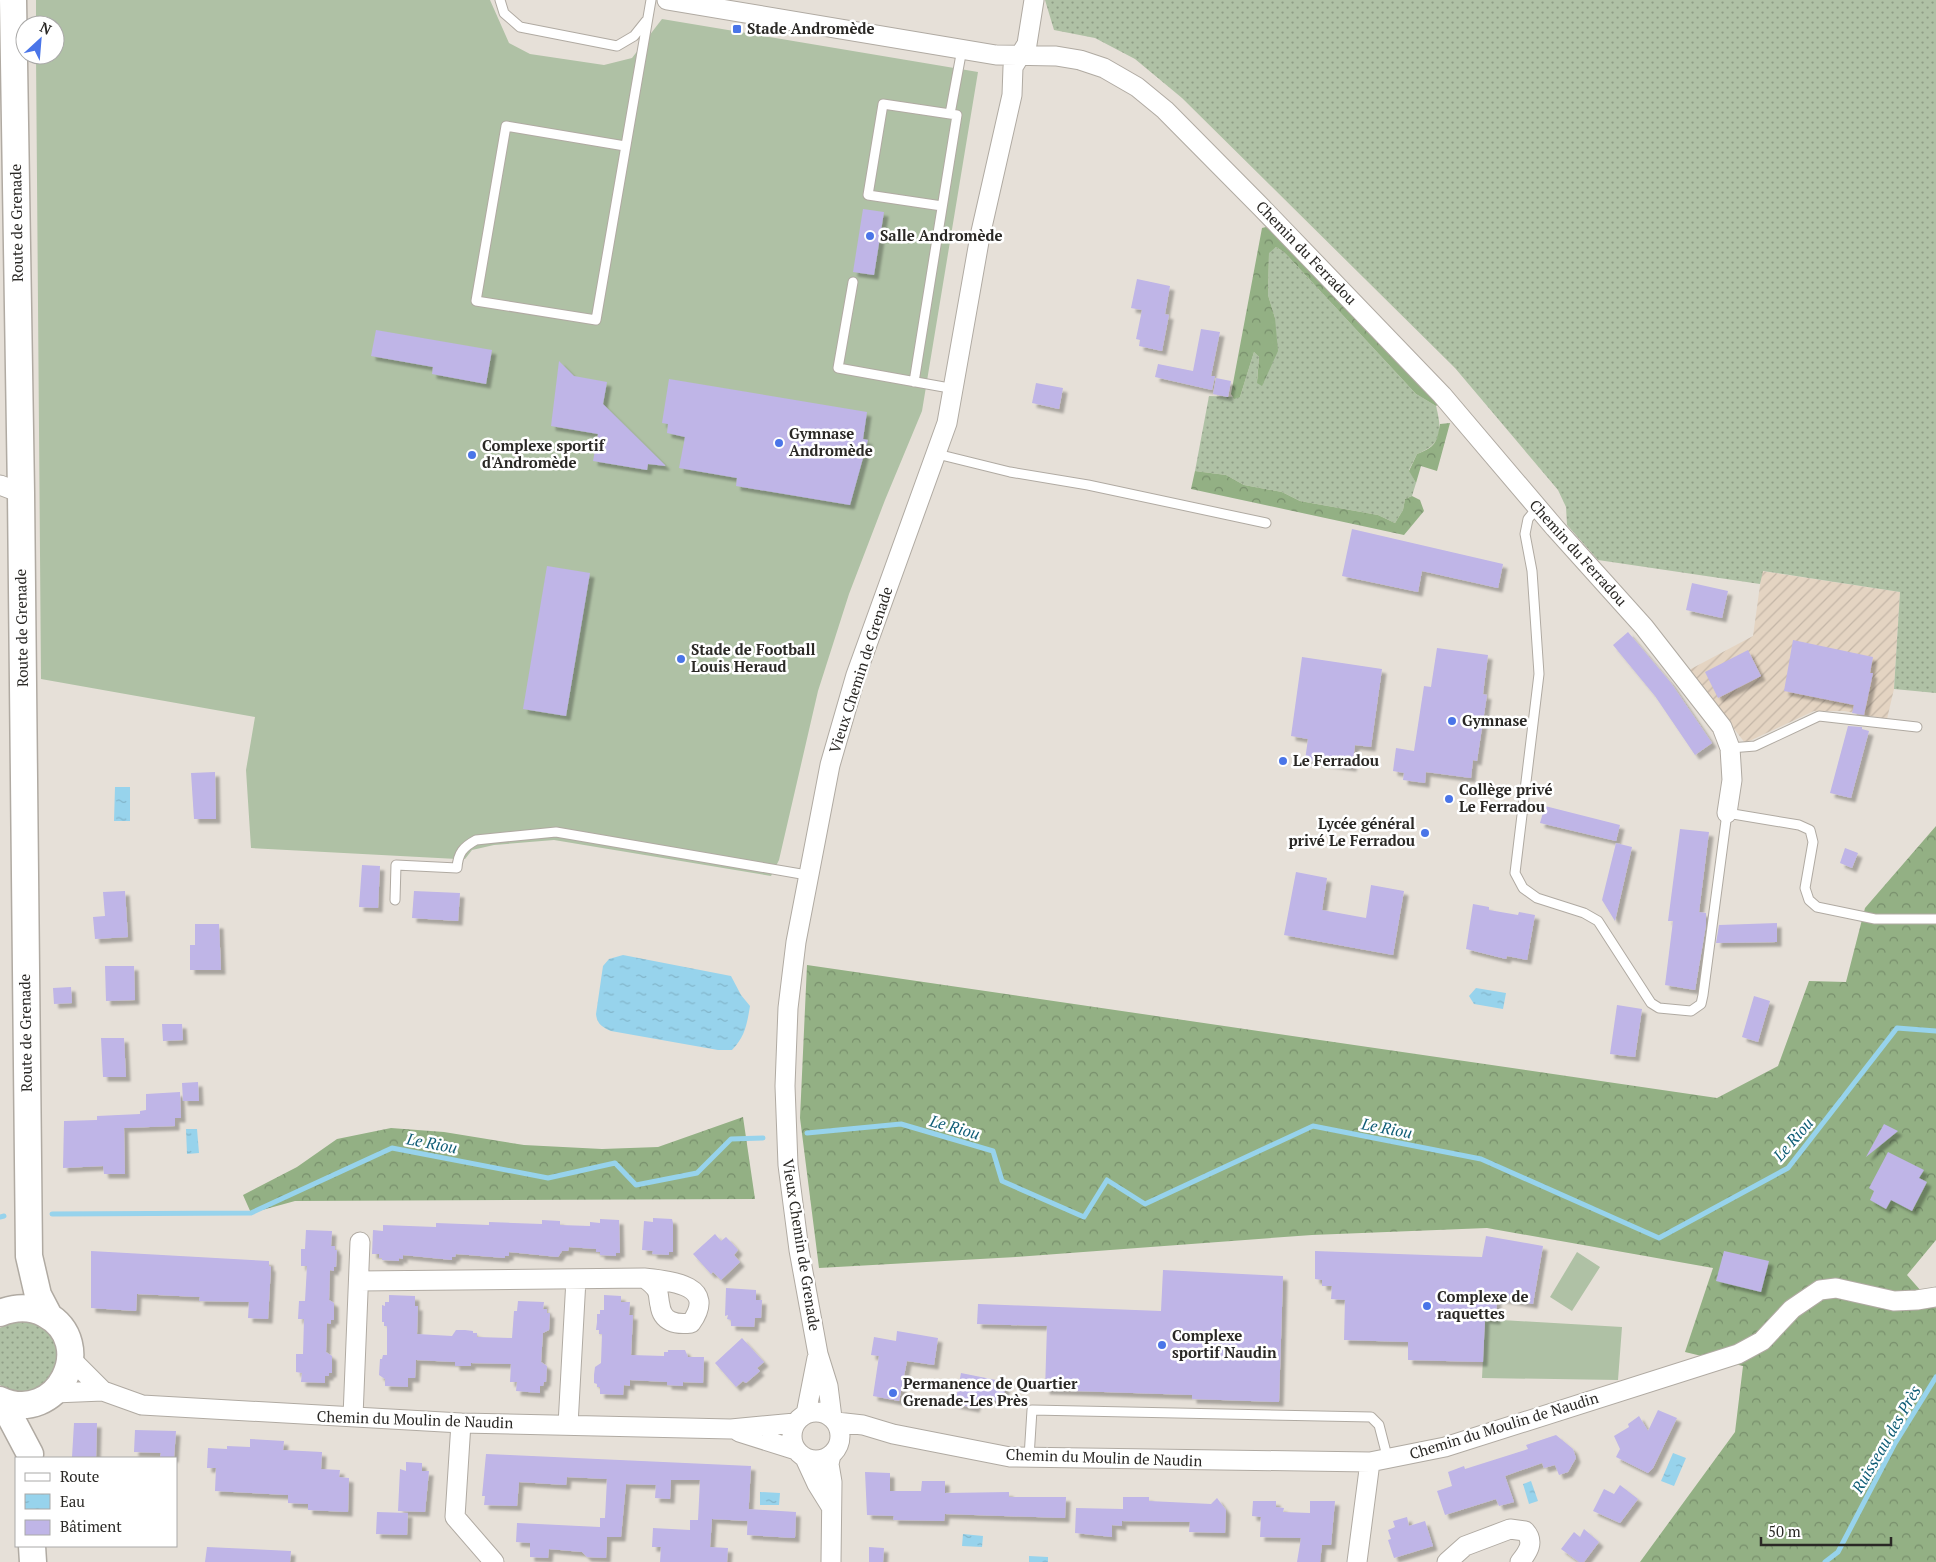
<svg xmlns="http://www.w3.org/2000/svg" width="1936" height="1562" font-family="'PT Serif',serif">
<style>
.industrial{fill:url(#industrial-furrows)}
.grass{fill:url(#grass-dots)}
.forest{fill:url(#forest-crowns)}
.pitch{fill:#afc1a5}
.water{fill:url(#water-ripples)}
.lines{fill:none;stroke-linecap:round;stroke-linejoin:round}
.stream{stroke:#97d3ec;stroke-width:5}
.building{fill:#bfb5e7;filter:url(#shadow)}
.lane-casing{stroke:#b0aaa2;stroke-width:11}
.street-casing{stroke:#b0aaa2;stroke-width:21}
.secondary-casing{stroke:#b0aaa2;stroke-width:29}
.lane{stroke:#fff;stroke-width:9}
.street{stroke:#fff;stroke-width:19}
.secondary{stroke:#fff;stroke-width:26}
.poi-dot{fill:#4a75e8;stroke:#fff;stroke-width:2}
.labels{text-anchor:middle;stroke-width:5;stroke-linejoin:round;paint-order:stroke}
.poi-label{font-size:15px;font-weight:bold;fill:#2a2825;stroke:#fff;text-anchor:start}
.street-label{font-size:15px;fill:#2a2825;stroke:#fff}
.water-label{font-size:16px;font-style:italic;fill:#105e77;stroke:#fff}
</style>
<defs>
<pattern id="industrial-furrows" width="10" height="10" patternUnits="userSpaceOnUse" patternTransform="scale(1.25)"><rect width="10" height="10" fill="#e4d4c2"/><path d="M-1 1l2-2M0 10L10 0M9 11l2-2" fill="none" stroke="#c4b6a7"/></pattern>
<pattern id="grass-dots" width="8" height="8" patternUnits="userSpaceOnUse" patternTransform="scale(1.25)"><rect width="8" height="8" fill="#afc1a5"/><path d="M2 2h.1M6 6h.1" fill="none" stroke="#8f9d86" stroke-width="1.8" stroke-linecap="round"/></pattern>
<pattern id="forest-crowns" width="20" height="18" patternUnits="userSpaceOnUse" patternTransform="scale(1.25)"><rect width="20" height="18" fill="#93b084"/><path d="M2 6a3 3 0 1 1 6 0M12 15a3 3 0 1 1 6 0" fill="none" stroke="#788f6c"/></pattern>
<pattern id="water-ripples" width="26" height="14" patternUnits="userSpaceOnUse" patternTransform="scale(1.25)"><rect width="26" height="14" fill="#97d3ec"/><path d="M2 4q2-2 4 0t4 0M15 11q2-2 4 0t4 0" fill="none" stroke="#82b5ca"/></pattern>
<filter id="shadow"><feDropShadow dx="4.5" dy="4.5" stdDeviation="1" flood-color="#0004"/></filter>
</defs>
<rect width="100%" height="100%" fill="#e6e0d8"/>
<path class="industrial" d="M1762,571L1900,592L1894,689L1887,719L1844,711H1814L1745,743L1689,670L1753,636Z"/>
<path class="grass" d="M1045,0H1936V693L1894,689L1900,592L1763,571L1760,584L1598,560L1567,525L1566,507L1558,490L1455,368L1182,98L1135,59L1095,38L1054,30Z
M1276,247L1284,252L1416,394L1436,406C1442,430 1443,444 1417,454L1409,470L1416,483L1412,496L1405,499L1403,510L1395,523L1378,515L1300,501L1282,492L1244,485L1226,475L1195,471L1209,396L1240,397L1254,352L1259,357L1257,382L1275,318L1268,295L1269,252Z
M14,1321C89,1316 54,1422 0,1385V1328Z"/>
<path class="forest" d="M1266,227L1278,235L1440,403L1436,406L1416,394L1284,252L1276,247L1269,253L1268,295L1275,318L1278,351L1262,386L1257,383L1259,357L1254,352L1240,397L1234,399L1231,394L1262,228Z
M1450,423L1437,471L1421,466L1416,483L1409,471L1417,454C1435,447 1437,443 1440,424Z
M1195,471L1226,475L1244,485L1282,492L1300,501L1378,515L1395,523L1403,510L1405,499L1412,496L1420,500L1424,511L1404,535L1191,489Z
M1936,826V1240L1907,1275L1936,1308V1562H1640L1735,1432L1743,1366L1685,1352L1713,1268L1487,1228L1312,1235L1016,1257L819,1268L800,1118L807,965L1717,1098L1778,1066L1809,981L1846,982L1865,908Z
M743,1117L755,1199L295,1201L251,1213L243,1195L297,1167L337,1139L391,1128L444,1132L524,1145L602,1149L658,1147Z"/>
<path class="pitch" d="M36,0H490L509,43L530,54L604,65L632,58L662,19L978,72L922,411L885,500L849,594L818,691L779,860L771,876L554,840L494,845L472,850L465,859H457L251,848L246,770L255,717L41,679L36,55H55V25H36Z
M1577,1252L1600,1267L1572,1311L1550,1297Z
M1485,1319L1622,1327L1618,1380L1482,1378Z"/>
<path class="water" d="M115,787H130V821H114Z
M623,955L731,976L741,995L750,1006C747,1024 745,1037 732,1050H718L611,1031C602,1027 597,1024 596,1014L603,966L609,959Z
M1476,988L1506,993L1503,1009L1474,1004L1469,996Z
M186,1129H197L199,1153L187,1154Z
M1673,1453L1686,1458L1674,1486L1661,1481Z
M1531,1481L1538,1501L1529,1504L1523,1484Z
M760,1492L780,1493L779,1505H760Z
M963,1534L983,1536L982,1547L962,1546Z
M1029,1556L1048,1557V1562H1029Z"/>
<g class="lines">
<path class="stream" d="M807,1133L901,1124L993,1151L1002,1181L1084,1217L1107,1180L1145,1204L1313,1126L1481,1159L1659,1238L1788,1168L1897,1028L1936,1031
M52,1214L251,1213L392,1148L548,1178L615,1163L636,1185L697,1173L731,1139L763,1138
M0,1217L4,1216
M1825,1562L1838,1552L1894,1445L1936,1377"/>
</g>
<path class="building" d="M863,209L884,212L874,275L853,272Z
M1137,279L1170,286L1165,314L1169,315L1162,351L1139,346L1140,340L1136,339L1142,310L1131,308Z
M1201,329L1220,332L1211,376H1215L1212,390L1155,377L1158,364L1193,371Z
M376,330L492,350L486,384L432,374L433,367L371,356Z
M559,361L574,376L607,382L603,404L666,466L648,464L647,470L593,461L598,434L551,426Z
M1216,378L1231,381L1228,397L1213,394Z
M669,379L867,412L863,439L868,440L850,505L736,486L737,478L679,468L685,437L667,433L668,424L662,423Z
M1036,383L1063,388L1059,409L1032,403Z
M1352,529L1503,564L1498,588L1422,571L1418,592L1342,576Z
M547,566L590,573L566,716L523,709Z
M1692,583L1728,591L1722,618L1686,610Z
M1628,632L1671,683L1712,743L1695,755L1655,696L1613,645Z
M1793,640L1873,657L1870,673H1873L1864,715L1852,713L1854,705L1784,691Z
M1437,648L1488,655L1483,694L1487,695L1477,761L1473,760L1471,778L1426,772L1425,783L1403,780L1404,773L1393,771L1396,748L1414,751L1424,686L1431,687Z
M1748,650L1761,676L1718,698L1705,672Z
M1302,657L1382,669L1371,747L1355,745L1352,767L1305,760L1308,739L1291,736Z
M1848,726L1862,727V729L1869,731L1851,798L1830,793Z
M215,772L216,819H194L191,773Z
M1545,806L1620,825L1616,841L1540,823Z
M1680,829L1709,832L1699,912L1706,913V925L1695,990L1665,985L1673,921H1668Z
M1616,843L1632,847L1615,921L1602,900Z
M1845,848L1858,853L1852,868L1840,863Z
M362,865L380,866L378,908L359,907Z
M1296,872L1327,878L1322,910L1366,918L1371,885L1404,891L1393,955L1284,935Z
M125,891L128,937L95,939L93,917L105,916L103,892Z
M414,891L460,893L458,921L412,918Z
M1473,904L1489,907V910L1518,915L1519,912L1535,915L1527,960L1507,956L1506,959L1466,949Z
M1777,923V942L1716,943L1719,925Z
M195,924H219L221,970H190V945H195Z
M105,966H134L135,1000L106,1001Z
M71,987L72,1003L54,1004L53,988Z
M1754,996L1770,1001L1758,1042L1742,1037Z
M1617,1005L1642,1009L1635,1057L1610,1054Z
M162,1024H182L183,1040L163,1041Z
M101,1038H124L126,1077H103Z
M198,1082L199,1101H183L182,1083Z
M180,1092L181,1118H175V1126L124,1128L125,1174H104L103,1166L63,1168L64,1121L97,1120V1116L140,1114V1111L146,1110V1094Z
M1884,1124L1898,1131L1866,1157Z
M1888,1152L1924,1170L1919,1178L1927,1182L1912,1211L1891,1200L1886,1209L1870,1200L1874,1191L1869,1188Z
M653,1218L672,1219L673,1223V1252H669V1255L652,1254L653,1251L642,1250L644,1221L653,1222Z
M600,1219L619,1220L620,1253H616V1256L600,1255V1252H596V1249L569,1247L568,1251H562L558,1257L509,1252V1256H505V1258L456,1254L455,1257H452V1260L403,1255V1259L399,1258V1261L382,1260V1258H379V1254H372L373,1230L383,1231V1225L436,1227V1223L489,1225V1222L542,1224V1220L560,1221V1225L590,1226V1222L600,1223Z
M306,1230L332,1231L331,1246H335V1250H337L336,1267H334V1271L330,1270L329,1300L334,1303V1320H331V1324L327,1323L326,1352L332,1356V1373H329V1376H325V1383L301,1382L302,1373L296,1372V1354H303L304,1319H298L299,1301H305L307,1266H301V1249H305Z
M715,1234L721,1241L726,1237L732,1243L738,1250L734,1255L740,1262L721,1280L713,1272L711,1274L693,1254Z
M1486,1236L1543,1246L1533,1304L1497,1298L1496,1320L1485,1319L1483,1362L1408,1360V1342L1344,1340L1345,1300L1331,1299L1332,1286H1322V1280L1315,1279V1251L1482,1257Z
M91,1251L269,1261V1266L271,1267L268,1319L248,1318L249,1302L199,1301L200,1297L137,1294L136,1311L91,1308Z
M1724,1251L1769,1261L1761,1292L1716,1281Z
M1163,1270L1283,1276L1279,1402L1192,1399V1395L1045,1390L1047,1326L977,1324L978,1304L1161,1311Z
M726,1288L756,1290V1300H762L761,1318H755L754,1327L731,1326V1320L727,1319L728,1315L725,1316Z
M389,1295L415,1296V1306H418L417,1334L452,1336L456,1330H465L473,1331V1333H477V1337L512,1338L514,1311H517L518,1301L544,1302L543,1309H547V1313H550L549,1330L543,1333L542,1347L541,1362L547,1366L546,1382H544L543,1386H540V1393L516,1391L517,1382H510L511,1364L471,1363V1366H455V1362L416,1360L415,1378H408V1387L385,1386V1379L379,1375L380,1359H382L383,1355H387V1326H384V1322H382V1305L385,1306V1302H389Z
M604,1295L621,1296V1302H630L629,1315H633L631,1355L664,1356V1352H668V1350H685L688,1357H704L703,1383L683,1382V1386L667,1385V1382L630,1380V1386L624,1385L623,1395L600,1394V1387H597V1384L594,1383V1375L595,1367L601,1363L602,1334H599V1330H596L597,1322V1314H600V1310H604Z
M897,1331L938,1338L934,1365L907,1361L899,1401L873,1396L879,1356L871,1355L874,1337L896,1341Z
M742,1338L764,1362L757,1368L760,1371L746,1383L743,1381L736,1387L715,1363Z
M961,1373L1006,1382L1003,1402L988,1399L987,1402L977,1400L975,1408L955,1404Z
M1658,1410L1677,1418L1653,1468L1648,1473L1616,1457L1620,1449L1614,1436L1629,1427L1628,1424L1639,1416L1648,1431Z
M74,1423H97L96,1458L72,1457Z
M135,1430L176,1431L174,1458L160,1457L161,1453L134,1452Z
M1556,1435L1573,1449L1576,1458L1568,1472L1559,1475L1555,1465L1544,1468L1542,1463L1505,1476L1514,1502L1499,1506L1496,1499L1445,1515L1437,1491L1452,1486L1448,1472L1464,1466L1465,1469L1528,1449L1526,1445Z
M250,1439L284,1441L283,1450L322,1452L321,1469L340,1470L339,1477L349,1478L348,1512L308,1510V1504L288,1503V1495L215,1491L216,1468H207L208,1448L227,1449V1446L250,1447Z
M486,1454L751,1466L748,1521L712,1519L710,1547L728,1548L727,1562H660L661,1547H652L653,1528L690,1530V1520H698L700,1480H671L670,1499L655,1498L656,1485L626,1484L621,1537H607L606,1558L587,1557L582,1552L549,1549L548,1558L530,1557V1543L516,1542L517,1523L600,1527V1518H605L607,1479L567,1477L566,1485L519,1482L517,1506L484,1505L485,1496H482Z
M406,1462L422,1463V1471H429L425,1512L398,1511L400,1469L406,1471Z
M865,1472L890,1473V1491H921L922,1481H945V1493L1009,1492V1497H1066L1065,1518L945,1514L944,1521L893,1520L894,1516L867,1515Z
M1620,1485L1638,1499L1620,1523L1593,1511L1604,1489L1614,1494Z
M1123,1497H1149V1501L1211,1504L1217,1498L1226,1510L1225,1533L1189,1532L1190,1522L1122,1521V1526L1112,1525V1537L1075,1533L1076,1508L1123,1509Z
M1253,1501H1276V1507L1284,1508L1283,1512L1310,1513V1501H1335L1331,1545H1322L1320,1562H1297L1301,1538L1260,1537L1261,1517L1252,1516Z
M748,1509L796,1512L795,1538L747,1535Z
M377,1512L408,1513L407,1535L376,1534Z
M1407,1517L1409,1526L1425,1521L1433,1546L1394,1558L1388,1540L1391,1539L1388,1530L1395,1527L1393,1521Z
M1584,1529L1599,1542L1584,1562H1579L1561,1549L1574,1532L1580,1537Z
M207,1547L291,1551L290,1562H205Z
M869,1547L884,1548L883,1562H869Z"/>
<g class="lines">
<defs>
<path id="lane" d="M500,0L504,13L520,27L617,46L634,36L646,21
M950,114L962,49
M625,146L506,126L476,301L596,320L651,0
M853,282L838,368L955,389
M914,382L957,115L883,104L868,195L942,206
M937,454L1010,472L1088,485L1266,523
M1537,508L1528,519L1525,534L1532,571L1539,674L1515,873L1523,888L1537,898L1584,913L1598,921L1651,1003L1659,1008L1691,1011L1701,1004L1703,995L1727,813L1799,825L1810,830L1813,842L1805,888L1809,900L1817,907L1875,919H1936
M1730,748L1755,746L1819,716L1917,727
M395,900L396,865L457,868C458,853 463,847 476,840L556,832L807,875
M1029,1457L1032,1410L1371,1417L1379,1425L1388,1460"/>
<path id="street" d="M667,0L996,55L1056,56L1080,60L1104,68L1137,87L1165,110L1262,208L1442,395L1555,528L1644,627L1722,727L1730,748L1732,780L1727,813
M0,485L21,493
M359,1281L644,1278C671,1281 718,1285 691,1323C676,1325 662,1322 660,1305C659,1302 659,1297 658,1293C656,1286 650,1282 644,1278
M70,1358L103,1391L142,1405L461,1423L731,1429L795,1423
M54,1393L103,1391
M792 1436a24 24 0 1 1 48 0a24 24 0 1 1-48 0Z
M806,1414L817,1358
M353,1417L360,1242
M832,1418L828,1386L818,1354L799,1250L788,1165L785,1086L788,1008L796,942L830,765L856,675L947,423L980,236L1012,95L1013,67L1027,44L1034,0
M836,1422L863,1425L893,1434L1010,1457L1370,1462L1445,1447L1738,1354L1762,1341L1792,1309L1820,1290L1836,1288L1894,1301L1917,1300L1936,1297
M461,1423L455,1517L494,1562
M568,1425L576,1279
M739,1432L796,1450
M805,1458L817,1484L830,1505
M831,1562L832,1482L829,1464L831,1455
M1357,1562L1370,1462
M1447,1562L1465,1546L1510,1529L1525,1531C1535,1542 1528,1552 1520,1562"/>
<path id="secondary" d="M13,0L21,493L29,1256L38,1295L49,1316
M0,1313C15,1307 30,1306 45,1314C99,1343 58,1426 0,1400
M2,1401L30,1454
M32,1546L33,1562"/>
</defs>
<use href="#lane" class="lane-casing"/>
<use href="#street" class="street-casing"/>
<use href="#secondary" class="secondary-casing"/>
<use href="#lane" class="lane"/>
<use href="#street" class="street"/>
<use href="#secondary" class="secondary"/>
</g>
<g class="poi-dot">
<rect x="732" y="24" width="10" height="10" rx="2.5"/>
<circle cx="870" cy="236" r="5"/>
<circle cx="779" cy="443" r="5"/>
<circle cx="472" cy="455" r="5"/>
<circle cx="681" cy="659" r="5"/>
<circle cx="1452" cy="721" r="5"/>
<circle cx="1283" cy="761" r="5"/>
<circle cx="1449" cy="799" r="5"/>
<circle cx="1425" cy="833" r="5"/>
<circle cx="1427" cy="1306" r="5"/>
<circle cx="1162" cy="1345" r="5"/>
<circle cx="893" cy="1393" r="5"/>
</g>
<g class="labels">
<g class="poi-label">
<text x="747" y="34">Stade Andromède</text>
<text x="880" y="241">Salle Andromède</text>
<text x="789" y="439">Gymnase<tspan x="789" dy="17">Andromède</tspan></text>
<text x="482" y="451">Complexe sportif<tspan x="482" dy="17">d'Andromède</tspan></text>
<text x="691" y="655">Stade de Football<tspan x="691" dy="17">Louis Heraud</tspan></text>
<text x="1462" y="726">Gymnase</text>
<text x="1293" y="766">Le Ferradou</text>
<text x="1459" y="795">Collège privé<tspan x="1459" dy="17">Le Ferradou</tspan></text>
<text x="1415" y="829" text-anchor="end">Lycée général<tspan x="1415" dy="17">privé Le Ferradou</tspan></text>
<text x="1437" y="1302">Complexe de<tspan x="1437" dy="17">raquettes</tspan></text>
<text x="1172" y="1341">Complexe<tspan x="1172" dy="17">sportif Naudin</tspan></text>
<text x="903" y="1389">Permanence de Quartier<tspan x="903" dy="17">Grenade-Les Près</tspan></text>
</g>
<g class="street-label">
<text transform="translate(17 223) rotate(-91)" y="5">Route de Grenade</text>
<text transform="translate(1306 253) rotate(46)" y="5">Chemin du Ferradou</text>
<text transform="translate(1578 553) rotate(48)" y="5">Chemin du Ferradou</text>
<text transform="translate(22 628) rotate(-91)" y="5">Route de Grenade</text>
<text transform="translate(861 670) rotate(-72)" y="5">Vieux Chemin de Grenade</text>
<text transform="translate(26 1033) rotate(-91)" y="5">Route de Grenade</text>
<text transform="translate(801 1245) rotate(81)" y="5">Vieux Chemin de Grenade</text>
<text transform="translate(415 1420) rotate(2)" y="5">Chemin du Moulin de Naudin</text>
<text transform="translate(1504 1426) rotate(-17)" y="5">Chemin du Moulin de Naudin</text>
<text transform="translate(1104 1458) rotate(2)" y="5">Chemin du Moulin de Naudin</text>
</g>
<g class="water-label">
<text transform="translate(955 1127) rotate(16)" y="6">Le Riou</text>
<text transform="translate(1387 1128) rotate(11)" y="6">Le Riou</text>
<text transform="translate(1793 1139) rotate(-49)" y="6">Le Riou</text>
<text transform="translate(432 1143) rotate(11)" y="6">Le Riou</text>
<text transform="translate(1886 1439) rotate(-60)" y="6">Ruisseau des Près</text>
</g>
</g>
<rect x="15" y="1457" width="162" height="90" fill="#ffffff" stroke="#aaa9a8"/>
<rect x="25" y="1473" width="25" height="8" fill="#ffffff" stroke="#aaa9a8"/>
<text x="60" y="1482" font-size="15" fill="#2a2825">Route</text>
<rect x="25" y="1494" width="25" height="15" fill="url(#water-ripples)" stroke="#aaa9a8"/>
<text x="60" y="1507" font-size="15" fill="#2a2825">Eau</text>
<rect x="25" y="1520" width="25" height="15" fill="#bfb5e7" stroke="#aaa9a8"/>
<text x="60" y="1532" font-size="15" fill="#2a2825">Bâtiment</text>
<g transform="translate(40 40) rotate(26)"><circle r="24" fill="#ffffff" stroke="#aaa9a8"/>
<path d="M0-4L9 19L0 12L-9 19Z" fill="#4a75e8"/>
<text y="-8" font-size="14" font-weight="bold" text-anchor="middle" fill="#2a2825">N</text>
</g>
<path d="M1761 1537v8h130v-8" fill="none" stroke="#2a2825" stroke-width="2.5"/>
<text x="1768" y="1537" font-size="15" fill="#2a2825" stroke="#ffffff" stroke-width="4" paint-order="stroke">50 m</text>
</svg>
